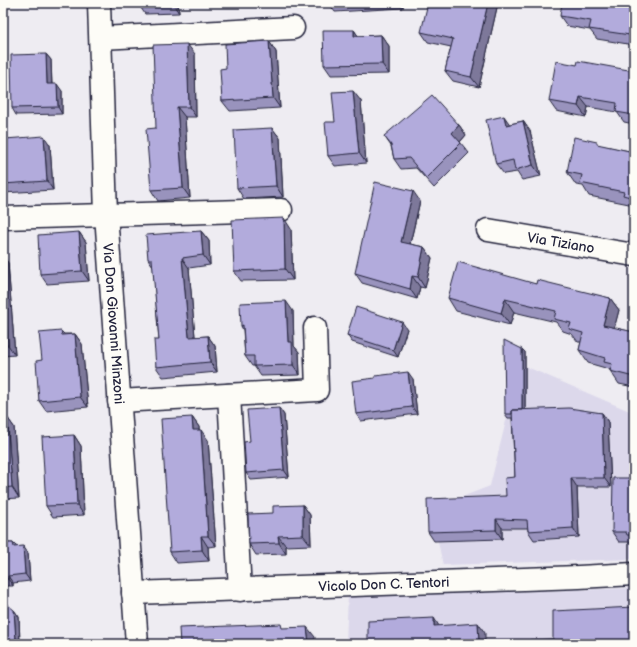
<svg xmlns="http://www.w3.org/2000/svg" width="637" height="647" font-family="'Balsamiq Sans',sans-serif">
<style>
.built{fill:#dcd8eb}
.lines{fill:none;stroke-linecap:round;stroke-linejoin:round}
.minor-casing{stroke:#22223b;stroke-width:25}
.minor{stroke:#fdfcf7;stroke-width:22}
.wall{fill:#9993bd;stroke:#22223b}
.shaded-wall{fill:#7d789a;stroke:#22223b}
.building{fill:#b2abdc;stroke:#22223b}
.labels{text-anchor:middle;stroke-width:3;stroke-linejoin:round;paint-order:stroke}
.street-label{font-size:14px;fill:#22223b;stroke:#fdfcf7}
</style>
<rect width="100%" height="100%" fill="#eeecf2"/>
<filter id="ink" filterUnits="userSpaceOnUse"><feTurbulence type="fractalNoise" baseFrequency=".025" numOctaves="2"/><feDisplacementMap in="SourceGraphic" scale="8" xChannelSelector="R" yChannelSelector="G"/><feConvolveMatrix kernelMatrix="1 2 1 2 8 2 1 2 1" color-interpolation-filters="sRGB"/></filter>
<g filter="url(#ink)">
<path class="built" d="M520,364L634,413V559L443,565L431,509L490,486Z
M634,588V644H346L348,595L513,592Z"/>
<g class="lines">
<defs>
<g id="minor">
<path id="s1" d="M99,3L106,214L137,644"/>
<path d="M101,38L293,28"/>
<path d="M3,218L281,210"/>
<path id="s2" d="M488,230L634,255"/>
<path d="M229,395L240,590"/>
<path d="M119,401L317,390L315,328"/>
<path id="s3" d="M133,593L579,577L634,574"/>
</g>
</defs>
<use href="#minor" class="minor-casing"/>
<use href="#minor" class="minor"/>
</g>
<path class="wall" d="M139,3H211H178L179,13L145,14L139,5Z
M228,3H266V6H248L247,4L229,5Z
M330,3H403V8L335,12L330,5Z
M498,3L479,87L453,81L445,71L451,47L428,42L421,32Z
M634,3V45L597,39L590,30L567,26L560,16Z
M354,30L358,36L381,35L389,46V74L331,75L324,65Z
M269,41L276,52L280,108L230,111L222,101L226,68Z
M46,54L51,60L52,84L62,91V114L16,115L12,108Z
M195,54L196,117H185L190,198L158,201L151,190L156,128Z
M577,65L634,71V124L624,122L617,112L588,107L586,117L556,111L549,101Z
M361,101L366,163L335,166L328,156L335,122Z
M523,121L530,131L541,176L522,180L517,172L504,174L496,164L510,124Z
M459,125L466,135L460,142L469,153L434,188L416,168L401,169L394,159L391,146L384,136Z
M272,128L280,138L283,197L244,199L237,188Z
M50,145L53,190L3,193V146Z
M599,145L634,152V209H633L629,204L589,196L583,186L576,185L567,172Z
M420,201L410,244L424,247L432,258L425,288L420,287L417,299L362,283L355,273Z
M291,229L293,280L241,281L234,271Z
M201,231L209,241L210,265L189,268L195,337L208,336L215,346L217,372L163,377L156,367L159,340L153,266L148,259Z
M79,232L86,242L89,281L47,284L40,274Z
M3,255L8,263L15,355L3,356Z
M536,284L610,298L619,310L614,328L634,332V387L619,384L609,369L588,363L579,350L581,342H578L572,334L563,331L556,322L514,312L510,325L456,311L448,298Z
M293,311L294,346L299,352L300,375L261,376L254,366H252L245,356L243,330L241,326Z
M407,329L398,357L352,342L347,335Z
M61,331L64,334H75L82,344L88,407L46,411L39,401L42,360Z
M522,349L525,352V410L602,413L608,422L611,487H577L579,537L534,540L528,531V528H502V539L434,541L428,532L506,496L515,477L512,418H508L505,414Z
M375,378L413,379L417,414L361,421L356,414Z
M279,408L284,415L289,477L251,480L246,473L250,441Z
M3,417H7L14,427L19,498L3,499Z
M192,417L199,427V430L208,440L216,546L208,547L209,561L177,563L170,552Z
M74,435L81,446L84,515L53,517L46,506Z
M634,478V545H633L631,542H619L612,532Z
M303,505L310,515L311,545L286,546V554L256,555L249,544L273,513Z
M3,543H13L16,546L28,553L30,581L13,583V586H3Z
M14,610L19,617L20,644H3Z"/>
<path class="shaded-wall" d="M172,3H178L179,13Z
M399,3H403V8Z
M488,3H498L479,87L471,77Z
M634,10V41L630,35Z
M354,30L361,40L354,36Z
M381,35L389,46V74L382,64Z
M269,41L276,52L280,108L273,98Z
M187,44L195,54L196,117L189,107Z
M46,54L51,60L52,91L47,84Z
M57,84L62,91V114L58,107Z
M353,91L361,101L366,163L359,153Z
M580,97L588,107L586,117L578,106Z
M177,107L185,117L190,198L183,188Z
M504,116L511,126L506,125Z
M523,121L530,131L541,176L533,165Z
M459,125L466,135L459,143L452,133Z
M272,128L280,138L283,197L276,186Z
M44,136L50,145L53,190L47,181Z
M413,191L420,201L408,252L401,242Z
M284,218L291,229L293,280L285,269Z
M201,231L209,241L210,265L203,255Z
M79,232L86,242L89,281L82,271Z
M424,247L432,258L425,288L418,277Z
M3,255L8,263L15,355L8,345L3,280Z
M182,258L189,268L196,348L189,337Z
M412,276L420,287L417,299L410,289Z
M610,298L619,310L612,337L603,325Z
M505,299L514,312L510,325L501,313Z
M286,301L293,311L294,346L299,352L300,375L293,365L288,342Z
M402,322L407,329L398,357L393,350Z
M75,334L82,344L88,407L80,397Z
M208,336L215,346L217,372L210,362Z
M522,349L525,352V418L522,414Z
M408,372L413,379L417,414L412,407Z
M279,408L284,415L289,477L284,470Z
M602,413L608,422L611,487L604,478Z
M7,417L14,427L19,498L12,487Z
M192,417L199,427L200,440L193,430Z
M201,430L208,440L216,546L208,536Z
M74,435L81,446L84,515L77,505Z
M571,478L577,487L579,537L573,528Z
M303,505L310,515L311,545L303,535Z
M496,519L502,528V539L496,530Z
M201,536L208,547L209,561L202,550Z
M278,536L286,546V554L279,543Z
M23,546L28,553L30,581L25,574Z
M8,576L13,583V586L8,579Z
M14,610L19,617L20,644H18L16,641Z
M434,618L441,629L434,626Z
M478,623L485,633V644H479Z
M307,627L315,637V644H309Z"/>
<path class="building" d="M139,3H172L139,5Z
M330,3H368L330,5Z
M428,3H488L471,77L445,71L453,39L421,32Z
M562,3H634V10L630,35L589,29L591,21L560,16Z
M323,30H354V36L381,35L382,64L324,65Z
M269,41L273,98L222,101L220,69L226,68L225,44Z
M187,44L189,107H177L183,188L151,190L146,129L156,128L153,45Z
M46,54L47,84H57L58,107L12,108L11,55Z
M556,61L577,65L578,61L634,71L633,75H634V115L616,112L617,103L580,97L578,106L549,101Z
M353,91L359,153L328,156L325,122H335L332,92Z
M432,95L459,125L452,133L461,143L426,178L409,158L394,159L391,145L384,136Z
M504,116L506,125L523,121L533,165L515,170L513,160L496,164L486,120Z
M272,128L276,186L237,188L234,130Z
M44,136L47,181L3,184V146H6L5,139Z
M574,137L597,142V144L634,152V198L623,195L624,192L580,183L582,175L567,172Z
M375,182L413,191L401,242L424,247L418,277L412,276L410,289L355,273Z
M284,218L285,269L234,271L232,220Z
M201,231L203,255L182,258L189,337L208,336L210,362L156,367L154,340H159L152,259H148L146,235Z
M79,232L82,271L40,274L38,235Z
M458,262L536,284L537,280L610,298L603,325L634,332V377L610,371L612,364L604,362L605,358L579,350L583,333L569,329L571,323L554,319L556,311L505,299L501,313L448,298Z
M3,280L8,345H3Z
M286,301L288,342H292L293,365L254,366V356H245L243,325L241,326L240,303Z
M356,307L402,322L393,350L347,335Z
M61,331L62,335L75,334L80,397L39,401L36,361L42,360L39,333Z
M504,340L522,349V410H512V414H505Z
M408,372L412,407L356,414L352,381L375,378V376Z
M279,408L284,470L246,473L244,442L250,441L247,410Z
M569,408L602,413L604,478H571L573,528L528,531L527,520L496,519V530L428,532L427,499L506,496L505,478L515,477L512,410Z
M3,417H7L12,487L3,488Z
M192,417L193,430H201L208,536H201L202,550L170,552L161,419Z
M74,435L77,505L46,506L42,437Z
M613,478H634V535H627L626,532H612Z
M303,505V535L278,536L279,543L249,544L248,514L273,513V506Z
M3,543H13L14,547L23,546L25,574L8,576V579H3Z
M3,601L14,610L16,641L11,644H3Z
M634,607V644H530V640L553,639V611Z
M434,618V626L478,623L479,644H368V621Z
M281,624L282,628L307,627L309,644H180L179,628Z"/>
</g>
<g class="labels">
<g class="street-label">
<text dy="5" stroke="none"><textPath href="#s2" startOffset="74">Via Tiziano</textPath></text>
<text dy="5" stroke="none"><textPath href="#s1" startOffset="321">Via Don Giovanni Minzoni</textPath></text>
<text dy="5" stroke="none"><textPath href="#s3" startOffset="251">Vicolo Don C. Tentori</textPath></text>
</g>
</g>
<rect width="637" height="647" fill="none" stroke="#fdfcf7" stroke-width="16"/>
<rect x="8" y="8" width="621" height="631" fill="none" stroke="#22223b" stroke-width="1.5" filter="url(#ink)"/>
</svg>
